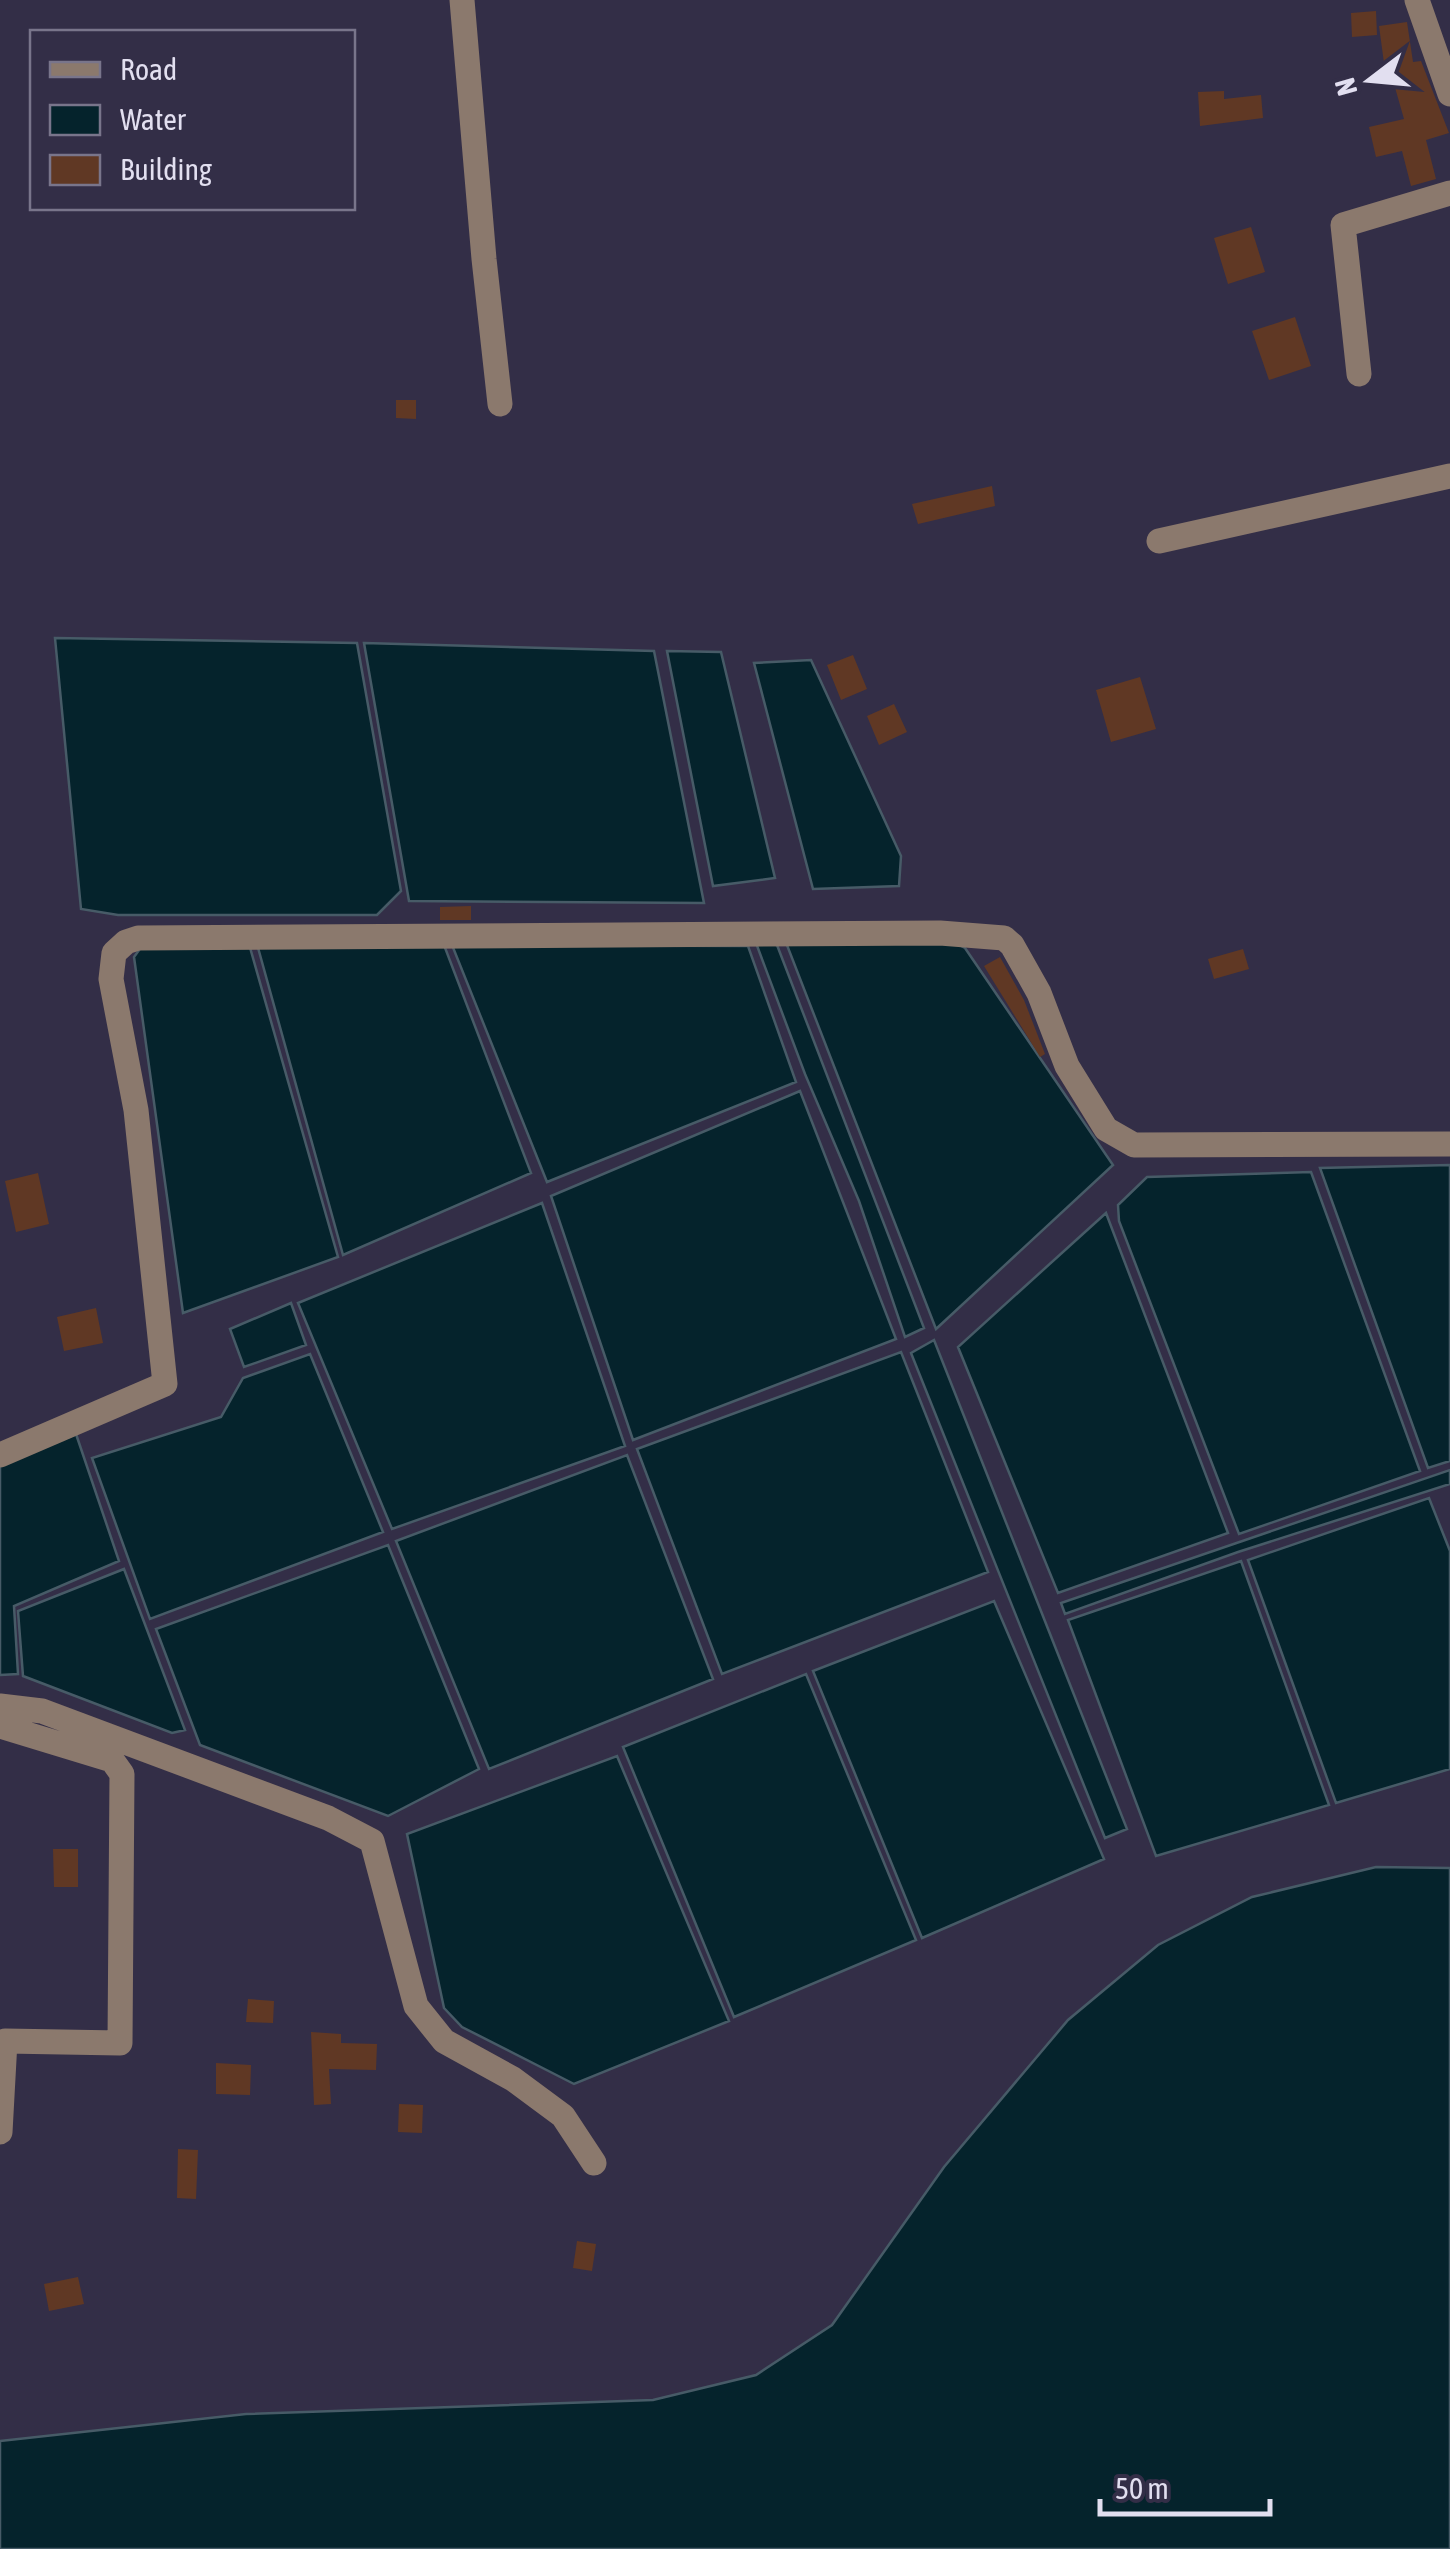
<svg xmlns="http://www.w3.org/2000/svg" width="1450" height="2549" font-family="'Asap Condensed',sans-serif">
<style>
.water{fill:#05232c;stroke:#475b67;stroke-width:2.5}
.building{fill:#603824}
.lines{fill:none;stroke-linecap:round;stroke-linejoin:round}
.minor{stroke:#8b796d;stroke-width:25}
</style>
<rect width="100%" height="100%" fill="#332e47"/>
<path class="water" d="M55,638L357,643L401,891L377,915H118L81,909Z
M364,643L654,651L704,903L409,901Z
M667,651L721,652L775,878L713,886Z
M811,660L901,856L899,886L813,889L754,663Z
M943,937L965,948L1113,1165L936,1329L785,940Z
M756,943L777,945L924,1328L905,1337L859,1201L805,1074Z
M249,944L338,1257L183,1313L134,957L142,946Z
M257,944L444,945L531,1173L343,1255Z
M452,945L748,946L796,1082L547,1182Z
M800,1091L896,1339L633,1440L551,1196Z
M1450,1165V1461L1428,1468L1320,1168Z
M1311,1172L1420,1471L1239,1534L1119,1221L1118,1205L1147,1177Z
M542,1203L625,1446L392,1529L298,1303Z
M1106,1213L1228,1533L1058,1593L958,1347Z
M291,1303L306,1345L244,1367L230,1329Z
M934,1340L1127,1829L1105,1838L911,1353Z
M901,1352L988,1572L722,1674L637,1449Z
M310,1354L383,1532L150,1619L92,1458L221,1417L243,1378Z
M76,1434L119,1561L14,1606L18,1674L0,1675V1465Z
M627,1455L713,1679L489,1769L396,1541Z
M1450,1470V1484L1238,1552L1065,1614L1061,1603Z
M1429,1498L1450,1551V1769L1336,1803L1248,1560Z
M388,1545L479,1769L388,1816L200,1745L156,1629Z
M1241,1561L1329,1805L1156,1856L1068,1620Z
M124,1569L185,1730L172,1733L23,1676L18,1611Z
M994,1601L1104,1859L922,1938L813,1671Z
M806,1674L916,1940L734,2017L623,1747Z
M617,1756L729,2021L574,2084L462,2027L444,2008L407,1834Z
M1376,1867L1450,1868V2549H0V2441L246,2414L653,2400L756,2375L832,2325L944,2167L1068,2020L1158,1945L1252,1897Z"/>
<path class="building" d="M1376,11L1377,35L1352,37L1351,13Z
M1407,22L1413,62L1421,61L1449,133L1426,140L1436,179L1411,186L1402,151L1376,157L1369,127L1404,119L1388,63H1384L1379,26Z
M1224,91V99L1261,95L1263,118L1200,126L1198,92Z
M1251,227L1265,272L1228,284L1214,238Z
M1295,317L1311,366L1269,380L1252,331Z
M396,400H416V419L396,418Z
M992,486L995,506L918,524L912,504Z
M853,655L867,689L841,700L827,665Z
M1140,677L1156,729L1111,742L1096,690Z
M894,704L907,732L879,745L867,716Z
M471,906V920H440V907Z
M1243,949L1249,969L1214,979L1208,959Z
M1000,957L1024,1000L1045,1054L1040,1057L984,966Z
M38,1173L49,1224L16,1232L5,1181Z
M96,1308L103,1343L64,1351L57,1317Z
M53,1849H78V1887H54Z
M248,1999L274,2001L273,2023L246,2022Z
M311,2032L341,2034V2043L377,2044L376,2070L329,2069L331,2104L314,2105Z
M216,2063L251,2065L250,2095L216,2094Z
M399,2104L423,2105L422,2133L398,2132Z
M178,2149L198,2150L196,2199L177,2198Z
M577,2241L596,2244L592,2271L573,2268Z
M78,2277L84,2304L49,2311L44,2284Z"/>
<g class="lines">
<path class="minor" d="M462,0L484,259L500,404
M1417,0L1450,94
M1359,374L1343,225L1450,193
M1159,541L1450,476
M0,1455L165,1384L136,1110L111,979L114,953L126,942L138,938L940,933L1004,938L1012,945L1039,993L1067,1066L1106,1129L1134,1145L1450,1144
M0,1706L42,1711L328,1818L372,1841L416,2006L444,2041L513,2079L563,2116L594,2163
M0,1726L112,1760L122,1774L120,2043L5,2041L0,2132"/>
</g>
<rect x="30" y="30" width="325" height="180" fill="#332e47" stroke="#79758b" stroke-width="2.5"/>
<rect x="50" y="62" width="50" height="15" fill="#8b796d" stroke="#79758b" stroke-width="2.5"/>
<text x="120" y="80" font-size="30" fill="#e2dff0">Road</text>
<rect x="50" y="105" width="50" height="30" fill="#05232c" stroke="#79758b" stroke-width="2.5"/>
<text x="120" y="130" font-size="30" fill="#e2dff0">Water</text>
<rect x="50" y="155" width="50" height="30" fill="#603824" stroke="#79758b" stroke-width="2.5"/>
<text x="120" y="180" font-size="30" fill="#e2dff0">Building</text>
<g transform="translate(1370 80) rotate(254)" stroke="#332e47" stroke-width="8" paint-order="stroke">
<path d="M0-8L18 38L0 25L-18 38Z" fill="#e2dff0"/>
<text y="-15" font-size="28" font-weight="bold" text-anchor="middle" fill="#e2dff0">N</text>
</g>
<path d="M1100 2499v15h170v-15" fill="none" stroke="#e2dff0" stroke-width="5"/>
<text x="1115" y="2499" font-size="30" fill="#e2dff0" stroke="#332e47" stroke-width="8" paint-order="stroke">50 m</text>
</svg>
